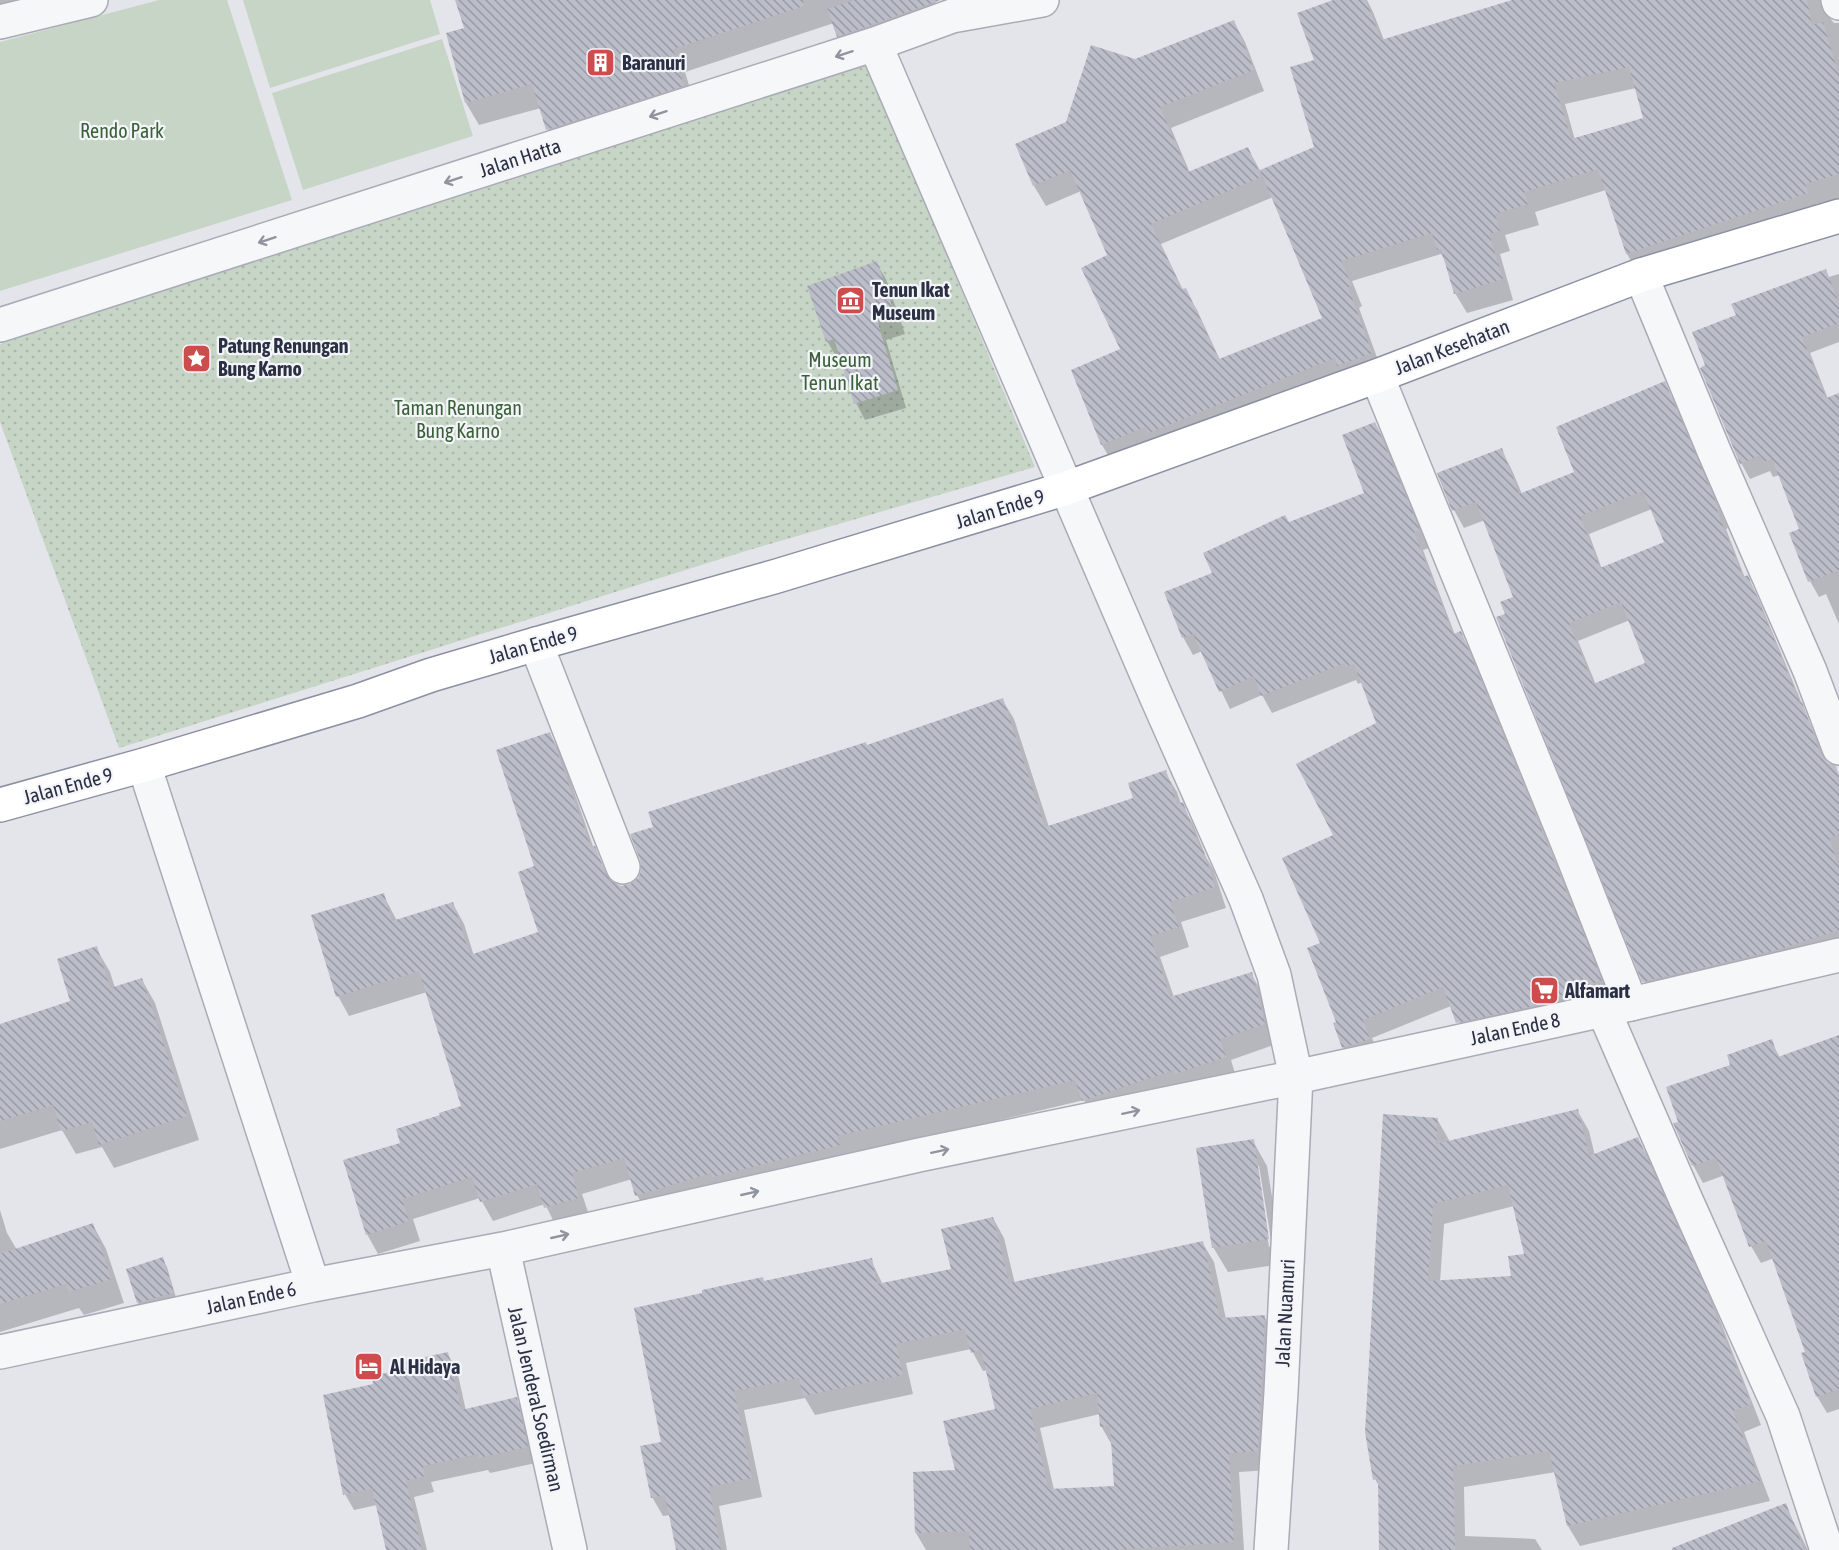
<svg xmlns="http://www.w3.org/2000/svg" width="1839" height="1550" font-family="'Asap Condensed',sans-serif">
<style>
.grass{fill:url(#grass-dots)}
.garden{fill:#c6d5c5}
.shadow{fill:#0003;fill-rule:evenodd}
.building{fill:url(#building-back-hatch);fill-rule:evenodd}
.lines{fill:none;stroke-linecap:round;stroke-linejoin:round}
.minor-casing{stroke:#a9abb6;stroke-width:36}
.tertiary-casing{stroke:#a9abb6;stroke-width:36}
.trunk-casing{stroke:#8b90a2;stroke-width:36}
.minor{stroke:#f6f7f9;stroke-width:33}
.tertiary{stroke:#f6f7f9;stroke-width:33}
.trunk{stroke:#fff;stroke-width:33}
.oneway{stroke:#90949e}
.labels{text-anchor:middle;stroke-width:4.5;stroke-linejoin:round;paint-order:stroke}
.poi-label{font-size:20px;font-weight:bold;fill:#2b3044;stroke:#f3f5f8;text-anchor:start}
.park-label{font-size:20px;fill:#3a5f39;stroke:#f3f5f8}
.street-label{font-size:20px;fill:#2b3044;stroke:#f3f5f8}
</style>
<defs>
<pattern id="grass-dots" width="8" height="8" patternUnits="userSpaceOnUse" patternTransform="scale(1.5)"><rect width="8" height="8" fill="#c6d5c5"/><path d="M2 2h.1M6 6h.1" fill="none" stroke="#aab7aa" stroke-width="1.8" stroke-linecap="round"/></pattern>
<pattern id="building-back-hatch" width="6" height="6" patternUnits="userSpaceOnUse" patternTransform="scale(1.5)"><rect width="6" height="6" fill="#bbbec9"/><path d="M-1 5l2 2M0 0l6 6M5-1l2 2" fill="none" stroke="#989ba5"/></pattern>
</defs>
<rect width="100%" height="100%" fill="#e4e5eb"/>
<path class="grass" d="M864,56L1035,467L749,550L119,748L0,422V344L613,146Z"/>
<path class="garden" d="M159,0H227L292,200L0,291V42Z
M243,0H430L440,34L270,88Z
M442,39L473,136L303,190L272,93Z"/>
<path class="shadow" d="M0,0H91L0,23Z
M456,0H935L943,26L851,59L838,36L834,23L685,72L696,108L561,152L548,129L541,108L479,125L466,103V29Z
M1338,0H1367L1373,12L1384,40L1517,0H1839L1830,18L1834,23H1839V198L1816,204L1819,214L1639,274L1627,254L1606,190L1535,212L1539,225L1505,235L1510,251L1500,254L1513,300L1467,313L1455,293L1447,264L1441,254L1352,281L1362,306L1359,308L1383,374L1114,465L1102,445L1073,371L1122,350L1109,256L1081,191L1046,206L1034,186L1017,145L1068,123L1135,61L1234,22L1245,42L1264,91L1171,128L1190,173L1248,149L1261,172L1315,148L1316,61ZM1636,88L1645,119L1575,140L1565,104ZM1273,197L1324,319L1220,360L1197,310L1185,290H1183L1161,244Z
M876,263L886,279L905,334L886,340L906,408L865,420L856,403L841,356L837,358L827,341Z
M1825,271L1829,277L1839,274V342L1810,353L1828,399L1839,395V624L1826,594L1819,597L1810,581L1801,530L1780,475L1773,477L1770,471L1750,479L1741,463L1707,366L1737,316Z
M1664,383L1674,401L1728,528L1726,529L1745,578L1747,577L1757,595L1827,764L1835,768L1839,775V951L1654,999L1644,981L1507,615L1515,598L1485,520L1464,528L1454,510L1501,450L1511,468L1522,494L1576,473ZM1652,509L1666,543L1602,569L1589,534ZM1630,620L1647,664L1596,685L1578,641Z
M1375,423L1385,441L1429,548L1423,550L1455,635L1460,633L1470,650L1611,998L1468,1040L1451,1006L1372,1038L1379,1057L1354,1065L1344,1047L1322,944L1335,836L1378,723L1362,682L1358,684L1356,680L1272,713L1262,695L1230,709L1202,651L1193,655L1183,637L1214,574L1289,524L1366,494Z
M1002,699L1014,719L1049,827L1135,799L1165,772L1177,792L1181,804L1193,824L1206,857L1214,871L1226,908L1181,922L1189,947L1160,957L1174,997L1251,974L1263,994L1276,1044L1231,1060L1236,1077L1095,1120L1084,1100L848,1156L648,1215L637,1195L632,1179L582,1194L590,1218L557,1228L545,1204L493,1221L480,1198L413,1219L420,1241L378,1254L367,1234L402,1143L463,1107L427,992L349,1016L338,996L383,894L397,921L453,904L464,924L474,956L540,933L536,867L550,734L561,754L594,849L612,883L621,887L631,886L867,747Z
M96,948L110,972L115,988L142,980L155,1003L199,1140L114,1168L102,1147L76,1154L62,1130L0,1149V1061L72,1002Z
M1839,1037V1409L1827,1413L1817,1396L1806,1353L1774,1258L1761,1263L1751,1246L1725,1175L1703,1183L1693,1165L1680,1123L1732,1066L1771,1041L1780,1058Z
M1577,1110L1589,1131L1595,1156L1638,1139L1649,1159L1716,1310L1761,1425L1744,1432L1770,1501L1580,1546L1568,1526L1556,1472L1464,1487L1465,1536L1535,1539L1542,1550H1381L1380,1488L1375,1479L1437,1119L1449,1140V1143ZM1514,1206L1525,1255L1512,1277L1440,1282L1444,1224Z
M1253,1141L1267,1166L1283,1264L1228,1272L1213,1247ZM1256,1166H1259L1272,1246L1269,1247Z
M0,1210L7,1233L17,1250L93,1225L106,1249L124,1303L84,1315L79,1308L0,1332Z
M993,1218L1004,1238L1015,1284L1202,1242L1214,1262L1226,1319L1264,1316L1275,1336L1269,1470L1239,1472L1244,1550H926L916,1533L997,1410L988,1370L983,1371L971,1349L906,1363L913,1394L815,1415L805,1398L744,1410L762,1497L719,1506L727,1550H678L670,1515L663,1516L652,1497L663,1443L765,1283L871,1260L883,1285L953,1270ZM1100,1414L1101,1426L1112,1445L1116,1488L1054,1490L1040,1428Z
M162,1259L167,1267L177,1301L143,1311L138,1303L128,1270Z
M447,1353L457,1370L466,1411L516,1399L525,1415L536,1463L490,1473L488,1470L431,1482L434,1492L414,1497L427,1550H387L377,1505L354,1510L345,1494L375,1385L406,1370Z
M1785,1505L1808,1550H1672Z"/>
<path class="building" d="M455,0H803L804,6L673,49L684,86L546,130L532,84L465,103L446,33L464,28Z
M855,0H941L837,37L827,9Z
M1333,0H1366L1381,40L1512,0H1807L1812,25L1823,22L1839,75V174L1805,184L1808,193L1626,254L1598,169L1524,192L1528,204L1495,214L1500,231L1489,234L1503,279L1454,294L1441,249L1437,250L1432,233L1341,261L1352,286L1348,287L1372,353L1337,366L1335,358L1148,433L1145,427L1101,445L1071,370L1120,349L1081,268L1107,255L1070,170L1033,186L1015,144L1066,122L1091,45L1135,59L1234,20L1254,70L1160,107L1188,172L1248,147L1261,177L1151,224L1182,289L1186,288L1219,359L1322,318L1260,170L1314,147L1290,67L1314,60L1297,13ZM1629,67L1643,118L1571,139L1554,83Z
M877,261L896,317L878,323L898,390L854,404L834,339L826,342L807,286Z
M1826,269L1839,304V323L1802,337L1826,398L1839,393V570L1808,582L1789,533L1799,529L1772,459L1763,462L1760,455L1740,464L1700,368L1705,365L1692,332L1736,315L1731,304Z
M1665,381L1719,510L1717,511L1743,577L1748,575L1800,703L1802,702L1821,755L1828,763L1836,766L1839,776V834L1829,838L1839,867V930L1777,950L1642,982L1496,617L1505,614L1500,602L1513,597L1476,502L1452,511L1437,473L1502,448L1519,494L1574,472L1556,427ZM1643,491L1664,542L1600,568L1580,516ZM1621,602L1645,663L1593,684L1569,623Z
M1375,422L1420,530L1414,532L1453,634L1461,631L1602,980L1530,1007L1456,1023L1443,987L1363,1020L1370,1039L1342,1048L1333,1023L1336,1022L1307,948L1320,943L1282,858L1333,835L1296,764L1376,723L1354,664L1346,667L1345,663L1261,696L1254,676L1219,692L1193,634L1182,638L1164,592L1212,573L1203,553L1285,515L1289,522L1364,493L1342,435Z
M1003,698L1045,827L1133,798L1128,783L1166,770L1177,804L1183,802L1201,850L1203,849L1215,887L1170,902L1179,927L1150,936L1170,997L1252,972L1265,1024L1220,1039L1226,1057L1175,1074L1174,1070L1082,1101L1075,1080L837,1136L840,1145L712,1177L711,1173L635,1196L624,1158L572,1173L579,1198L544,1208L537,1184L480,1202L472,1177L402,1199L409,1221L366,1235L343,1160L400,1143L396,1129L440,1115L439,1113L461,1106L419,971L336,997L311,915L384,893L392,921L453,902L470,955L538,932L518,872L534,866L496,750L550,732L591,847L595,846L606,874L611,881L621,886L630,884L638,878L641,870L640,860L630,834L653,827L648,812L866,742L867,745Z
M97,946L110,988L142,978L187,1116L99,1145L92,1122L61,1131L53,1105L0,1121V1024L70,1001L57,959Z
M1839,1035V1389L1816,1397L1801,1353L1805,1352L1766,1241L1749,1247L1716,1158L1692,1166L1673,1123L1678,1122L1666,1087L1730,1065L1727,1055L1772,1039L1778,1057Z
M1578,1109L1589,1156L1638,1137L1705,1288L1751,1404L1733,1411L1760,1481L1567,1526L1549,1451L1453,1466L1455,1550H1379L1378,1479L1373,1480L1365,1432L1383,1114L1438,1118L1436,1144ZM1508,1185L1524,1254L1508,1256L1511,1276L1428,1281L1433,1204Z
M1254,1139L1269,1239L1212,1248L1196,1148Z
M993,1217L1009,1283L1203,1241L1220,1318L1265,1315L1258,1451L1229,1453L1234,1542L1113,1550H970L969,1531L915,1533L913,1472L955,1470L943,1421L995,1409L981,1350L971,1353L965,1329L896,1344L903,1375L803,1396L799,1378L734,1391L752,1478L709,1487L721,1550H676L665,1495L651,1498L640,1446L661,1442L634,1308L702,1293V1290L763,1277L764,1281L872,1258L877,1284L951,1269L941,1229ZM1097,1393L1100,1427L1110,1426L1114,1486L1048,1489L1030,1409Z
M93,1223L111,1279L69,1292L66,1284L0,1304V1254Z
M163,1257L174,1293L137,1303L126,1269Z
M448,1352L461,1410L517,1397L528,1447L479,1458L478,1454L423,1466L425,1476L406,1481L422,1550H386L372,1488L343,1495L323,1395L373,1384L372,1376L404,1369L402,1362Z
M1786,1503L1804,1550H1672V1548Z"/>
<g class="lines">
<defs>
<path id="minor" d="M1838,0L1839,3
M1641,275L1714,451L1810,671L1839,748
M1377,376L1570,849L1631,1004
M536,644L623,867
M1603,1009L1686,1200L1783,1416L1827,1550"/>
<path id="tertiary" d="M0,22L91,0
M875,44L1156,696L1246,899L1274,975L1296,1077L1281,1392L1271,1550
M0,325L875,44L952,16L1042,0
M144,765L313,1285
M503,1249L570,1550
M0,1352L313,1285L503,1249L919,1155L1296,1077L1631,1004L1839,955"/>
<path id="trunk" d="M0,805L144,765L358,701L431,675L536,644L777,576L1067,488L1377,376L1641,275L1839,216"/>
</defs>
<use href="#minor" class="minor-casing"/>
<use href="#tertiary" class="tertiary-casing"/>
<use href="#trunk" class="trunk-casing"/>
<use href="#minor" class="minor"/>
<use href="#tertiary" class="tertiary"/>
<use href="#trunk" class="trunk"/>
</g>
<defs><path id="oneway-shaft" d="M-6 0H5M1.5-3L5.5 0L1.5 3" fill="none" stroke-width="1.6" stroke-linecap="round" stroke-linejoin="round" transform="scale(1.5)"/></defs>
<g class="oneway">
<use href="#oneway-shaft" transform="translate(844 54) rotate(162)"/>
<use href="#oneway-shaft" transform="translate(658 114) rotate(162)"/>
<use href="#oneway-shaft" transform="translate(453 180) rotate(162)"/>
<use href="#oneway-shaft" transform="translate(267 240) rotate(162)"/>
<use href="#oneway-shaft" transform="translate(1131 1112) rotate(-12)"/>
<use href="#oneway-shaft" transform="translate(940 1151) rotate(-12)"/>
<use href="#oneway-shaft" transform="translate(750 1193) rotate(-13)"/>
<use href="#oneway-shaft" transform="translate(560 1236) rotate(-13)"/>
</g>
<defs>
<symbol id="building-square" viewBox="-11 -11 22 22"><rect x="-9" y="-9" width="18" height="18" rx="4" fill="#cd4d4c" stroke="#f3f5f8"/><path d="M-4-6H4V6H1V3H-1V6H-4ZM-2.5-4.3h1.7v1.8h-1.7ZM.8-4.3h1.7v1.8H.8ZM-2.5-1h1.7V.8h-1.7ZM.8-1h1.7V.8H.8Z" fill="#fff"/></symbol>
<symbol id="museum-square" viewBox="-11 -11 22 22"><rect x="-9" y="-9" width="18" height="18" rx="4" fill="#cd4d4c" stroke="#f3f5f8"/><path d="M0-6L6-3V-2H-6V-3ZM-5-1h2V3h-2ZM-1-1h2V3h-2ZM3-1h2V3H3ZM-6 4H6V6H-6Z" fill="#fff"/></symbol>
<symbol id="sight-square" viewBox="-11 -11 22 22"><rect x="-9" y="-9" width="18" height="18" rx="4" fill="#cd4d4c" stroke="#f3f5f8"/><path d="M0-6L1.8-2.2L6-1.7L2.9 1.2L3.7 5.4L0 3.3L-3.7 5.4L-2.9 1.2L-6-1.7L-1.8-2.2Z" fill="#fff"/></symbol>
<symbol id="supermarket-square" viewBox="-11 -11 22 22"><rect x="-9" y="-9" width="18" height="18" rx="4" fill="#cd4d4c" stroke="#f3f5f8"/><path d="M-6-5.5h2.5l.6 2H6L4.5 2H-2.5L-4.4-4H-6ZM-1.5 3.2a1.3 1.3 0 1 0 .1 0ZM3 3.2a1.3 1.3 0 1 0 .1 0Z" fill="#fff"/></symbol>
<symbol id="hotel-square" viewBox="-11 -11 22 22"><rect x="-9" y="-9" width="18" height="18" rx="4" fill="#cd4d4c" stroke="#f3f5f8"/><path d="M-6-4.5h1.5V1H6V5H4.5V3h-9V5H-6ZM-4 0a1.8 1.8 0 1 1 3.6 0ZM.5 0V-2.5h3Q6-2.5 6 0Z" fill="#fff"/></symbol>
</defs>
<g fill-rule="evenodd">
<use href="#building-square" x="584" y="46" width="33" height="33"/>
<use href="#museum-square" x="834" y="284" width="33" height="33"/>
<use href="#sight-square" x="180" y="342" width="33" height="33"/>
<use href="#supermarket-square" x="1528" y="974" width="33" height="33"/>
<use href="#hotel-square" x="352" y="1350" width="33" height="33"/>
</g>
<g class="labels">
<g class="poi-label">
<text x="622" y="70">Baranuri</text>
<text x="872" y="297">Tenun Ikat<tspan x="872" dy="23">Museum</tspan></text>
<text x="218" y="353">Patung Renungan<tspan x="218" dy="23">Bung Karno</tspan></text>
<text x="1565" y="998">Alfamart</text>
<text x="390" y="1374">Al Hidaya</text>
</g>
<g class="park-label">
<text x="122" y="138">Rendo Park</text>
<text x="840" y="367">Museum<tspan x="840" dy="23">Tenun Ikat</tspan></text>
<text x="458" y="415">Taman Renungan<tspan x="458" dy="23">Bung Karno</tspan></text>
</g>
<g class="street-label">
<text transform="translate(520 158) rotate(-18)" y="7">Jalan Hatta</text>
<text transform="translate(1452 347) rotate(-21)" y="7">Jalan Kesehatan</text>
<text transform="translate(1000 509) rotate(-17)" y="7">Jalan Ende 9</text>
<text transform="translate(533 645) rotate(-16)" y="7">Jalan Ende 9</text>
<text transform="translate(68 786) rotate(-15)" y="7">Jalan Ende 9</text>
<text transform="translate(1515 1029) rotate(-12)" y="7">Jalan Ende 8</text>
<text transform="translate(251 1298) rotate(-12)" y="7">Jalan Ende 6</text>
<text transform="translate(1285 1313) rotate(-87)" y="7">Jalan Nuamuri</text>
<text transform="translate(536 1399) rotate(77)" y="7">Jalan Jenderal Soedirman</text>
</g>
</g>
</svg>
